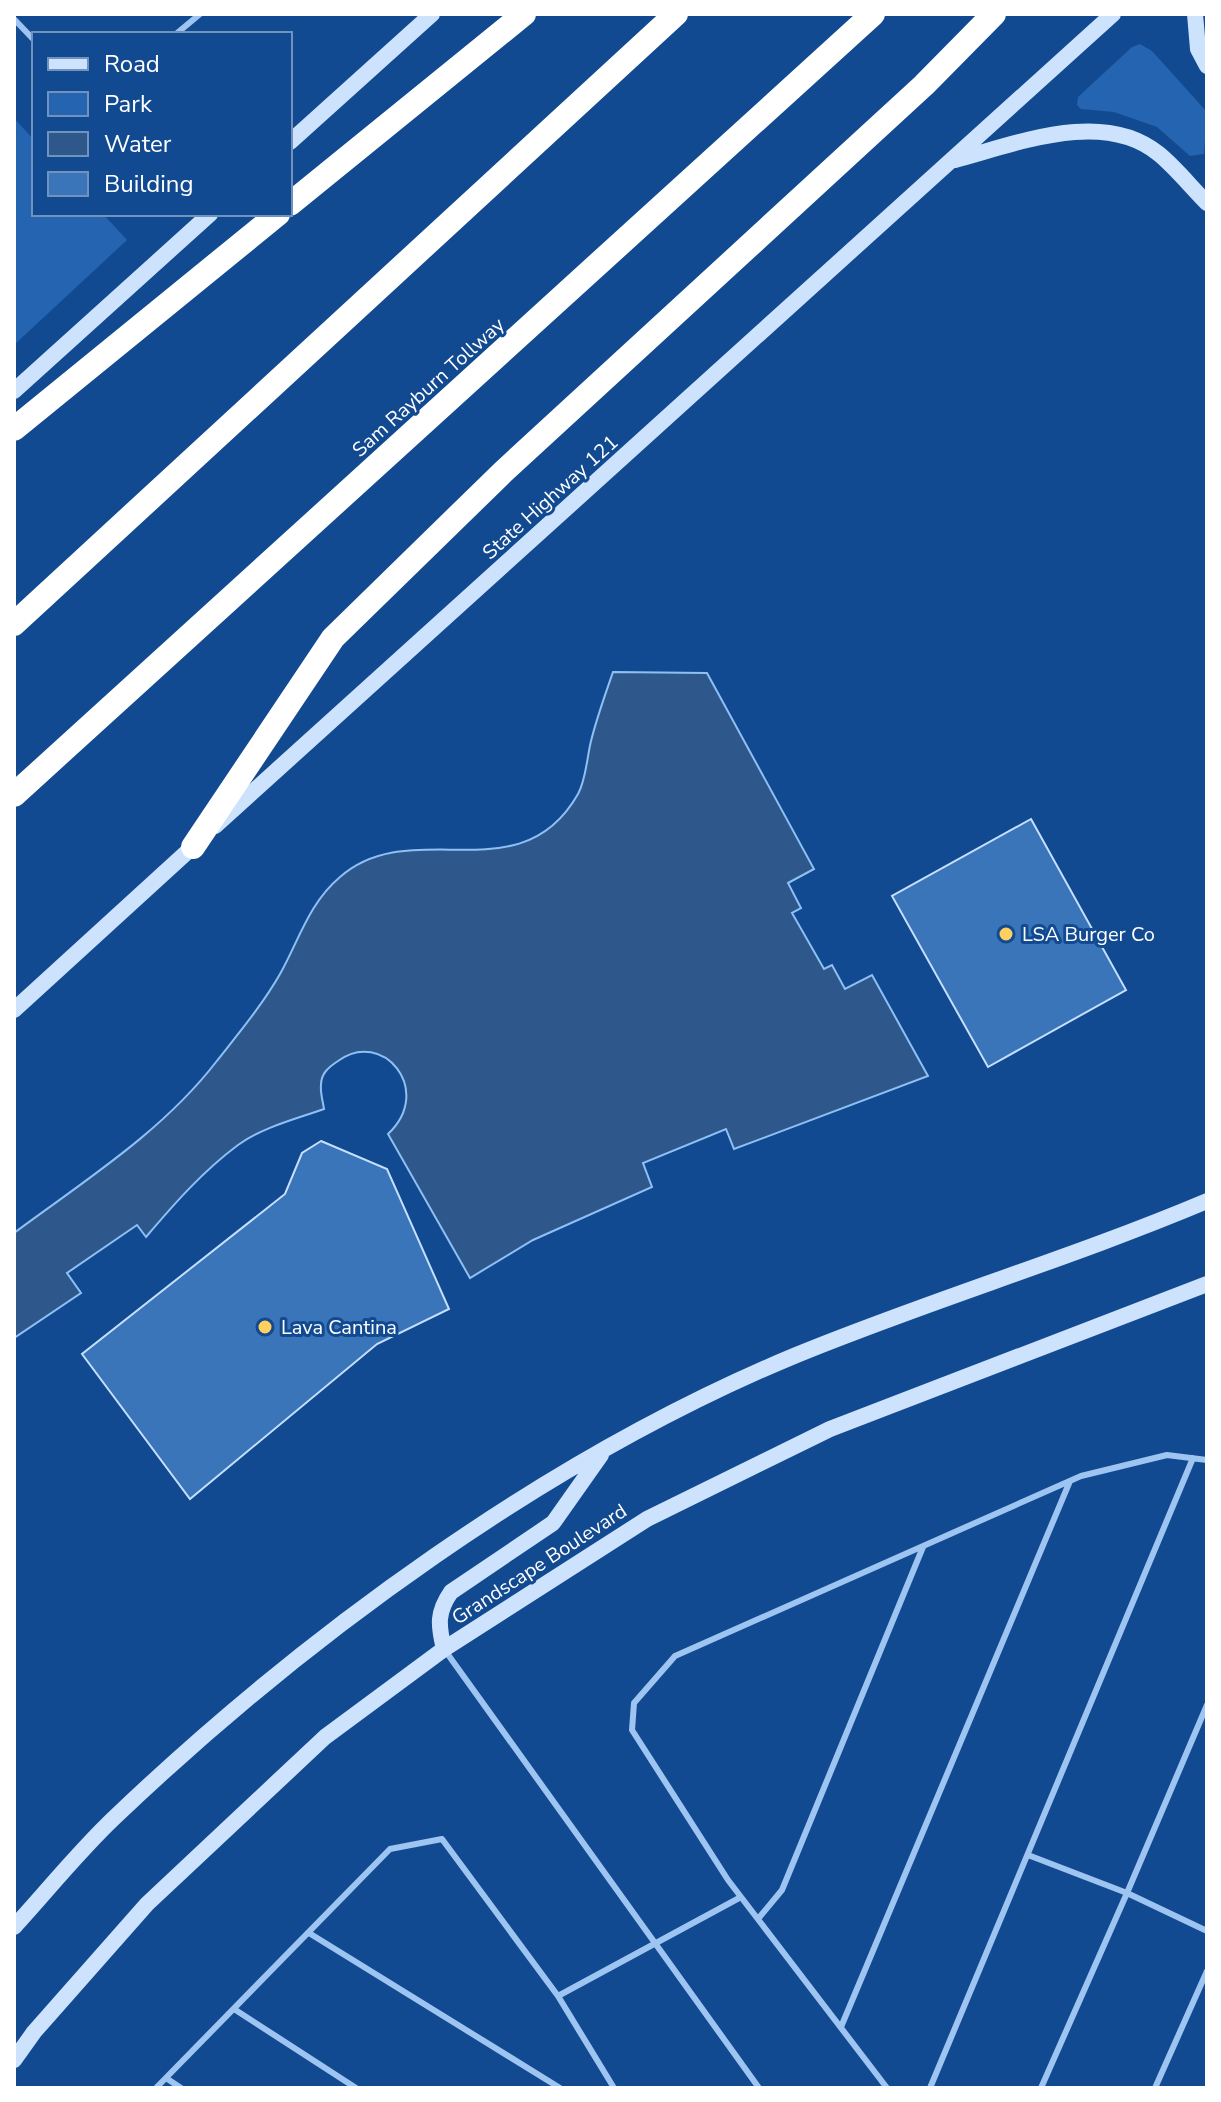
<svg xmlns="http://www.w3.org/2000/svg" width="1221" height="2102" font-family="'Nunito Sans',sans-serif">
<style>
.green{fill:#2464b0}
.water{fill:#2e588c;stroke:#8fc0f5;stroke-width:2}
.building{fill:#3a74b9;stroke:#c5dffd;stroke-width:2}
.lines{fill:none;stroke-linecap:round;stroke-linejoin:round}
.lane{stroke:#9ec5f2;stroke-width:6}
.secondary{stroke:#cde2fc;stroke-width:16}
.highway{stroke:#fff;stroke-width:24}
.poi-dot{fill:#ffcf5f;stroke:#124a91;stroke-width:3}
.labels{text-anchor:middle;stroke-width:6;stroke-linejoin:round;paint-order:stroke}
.street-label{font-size:20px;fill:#fff;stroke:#124a91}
.poi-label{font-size:20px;fill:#fff;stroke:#124a91;text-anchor:start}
</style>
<rect width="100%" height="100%" fill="#124a91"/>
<path class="green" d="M1140,44L1152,51L1207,112L1204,154L1190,156L1157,127L1114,112L1081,109L1077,105L1078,97L1132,47Z
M14,118L34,140V214H103L127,240L14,345Z"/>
<path class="water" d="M613,672L707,673L814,869L788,883L801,908L792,913L824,969L832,965L845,989L872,975L928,1076L734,1149L726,1129L643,1163L652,1187L533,1240L470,1278L388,1134C435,1090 382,1028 338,1061C329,1067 321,1073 321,1085C320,1092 323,1102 324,1109C296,1119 263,1127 238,1145C203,1171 174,1204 146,1237L137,1225L67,1273L81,1293L14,1338V1233C84,1181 162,1132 216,1062C238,1034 263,1004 280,974C299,940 309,903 340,877C413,813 520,896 578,794C586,780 587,757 591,741C597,717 605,695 613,672Z"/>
<path class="building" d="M1031,819L1126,990L988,1067L892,896Z
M321,1141L387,1169L449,1309L377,1344L190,1499L82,1354L285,1194L302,1153Z"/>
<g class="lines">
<path class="lane" d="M14,19L34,40
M176,34L200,14
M444,1649L759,2088
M1028,1855L1127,1893L1207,1705
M758,1919L782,1890L923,1547
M309,1933L560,2088
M558,1996L741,1897
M234,2009L356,2088
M841,2027L1070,1481
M166,2078L181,2088
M156,2088L390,1849L442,1839L558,1996L614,2088
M887,2088L728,1880L632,1730L634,1703L675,1656L1081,1476L1167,1455L1207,1460
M930,2088L1193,1458
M1041,2088L1127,1893L1207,1931
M1155,2088L1207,1971"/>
<path class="secondary" d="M1195,14L1198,49L1207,66
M290,142L432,14
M955,160C1016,144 1103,108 1159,154C1176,168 1191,187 1207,203
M14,391L210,214
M215,826L1113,14
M14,1010L198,842
M444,1649C438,1625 437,1612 451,1592L553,1523L601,1455
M14,1927C47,1891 79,1851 115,1817C307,1634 549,1458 794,1356C930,1300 1072,1258 1207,1201
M14,2060L34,2032L147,1904L325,1737L444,1649L647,1519L830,1429L1207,1284"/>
<path class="highway" d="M290,204L524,14
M14,429L278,214
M14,624L676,14
M14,795L873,14
M193,847L333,638L503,472L924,85L994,14"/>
</g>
<g class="poi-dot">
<circle cx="1006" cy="934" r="8"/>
<circle cx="265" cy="1327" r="8"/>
</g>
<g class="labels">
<g class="street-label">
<text transform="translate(428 387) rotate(-42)" y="7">Sam Rayburn Tollway</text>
<text transform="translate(550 497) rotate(-42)" y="7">State Highway 121</text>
<text transform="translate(539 1564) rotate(-33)" y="7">Grandscape Boulevard</text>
</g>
<g class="poi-label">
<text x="1022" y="941">LSA Burger Co</text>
<text x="281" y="1334">Lava Cantina</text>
</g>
</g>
<rect width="1221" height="2102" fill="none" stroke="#ffffff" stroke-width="32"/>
<rect x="32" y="32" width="260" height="184" fill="#124a91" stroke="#7192bd" stroke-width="2"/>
<rect x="48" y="58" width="40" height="12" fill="#cde2fc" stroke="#7192bd" stroke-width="2"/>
<text x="104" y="72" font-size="24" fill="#ffffff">Road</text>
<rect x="48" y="92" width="40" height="24" fill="#2464b0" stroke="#7192bd" stroke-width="2"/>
<text x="104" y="112" font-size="24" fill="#ffffff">Park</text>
<rect x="48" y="132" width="40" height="24" fill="#2e588c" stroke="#7192bd" stroke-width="2"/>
<text x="104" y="152" font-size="24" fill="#ffffff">Water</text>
<rect x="48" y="172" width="40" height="24" fill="#3a74b9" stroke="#7192bd" stroke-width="2"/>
<text x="104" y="192" font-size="24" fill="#ffffff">Building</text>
</svg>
